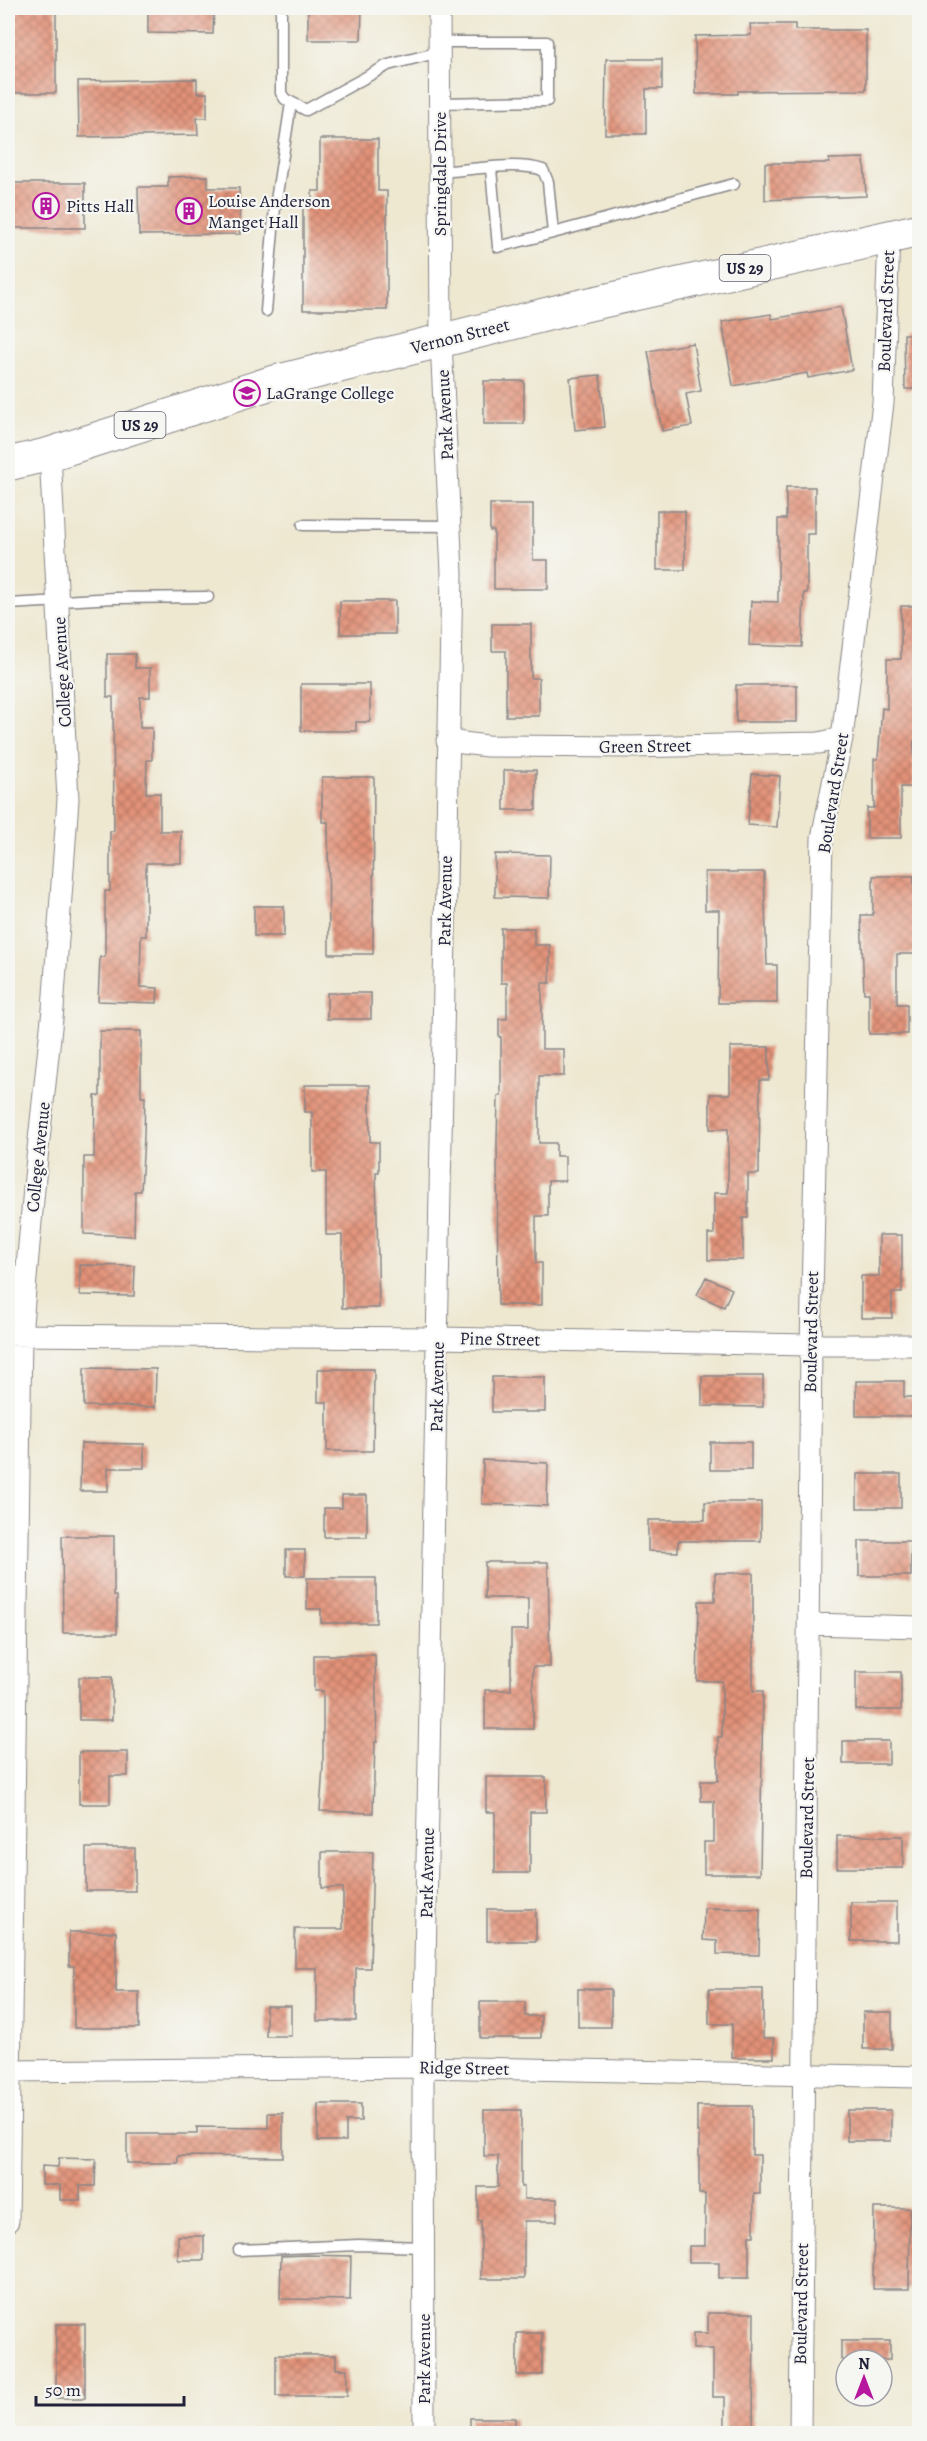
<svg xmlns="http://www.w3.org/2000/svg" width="927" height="2441" font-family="Alegreya,serif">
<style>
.building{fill:url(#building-cross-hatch)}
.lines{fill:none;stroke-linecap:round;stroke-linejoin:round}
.lane-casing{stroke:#888586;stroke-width:13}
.street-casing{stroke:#888586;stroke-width:23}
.primary-casing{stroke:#888586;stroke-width:35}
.lane{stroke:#fff;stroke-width:10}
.street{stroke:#fff;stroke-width:21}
.primary{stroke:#fff;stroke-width:33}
.labels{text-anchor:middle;stroke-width:4.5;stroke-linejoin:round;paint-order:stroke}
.shield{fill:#f6f6f2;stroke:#626272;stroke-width:1.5}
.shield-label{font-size:16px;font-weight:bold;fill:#22223b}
.street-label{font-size:18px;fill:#22223b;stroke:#f6f6f2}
.poi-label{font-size:18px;fill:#22223b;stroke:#f6f6f2;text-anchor:start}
</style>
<defs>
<pattern id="building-cross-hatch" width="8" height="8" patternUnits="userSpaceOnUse" patternTransform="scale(1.5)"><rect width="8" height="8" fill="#e29278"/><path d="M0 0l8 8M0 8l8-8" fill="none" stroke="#b77764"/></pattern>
</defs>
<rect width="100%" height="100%" fill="#f6f6f2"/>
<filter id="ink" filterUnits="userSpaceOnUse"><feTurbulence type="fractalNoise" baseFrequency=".0167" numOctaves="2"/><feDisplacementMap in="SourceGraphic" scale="12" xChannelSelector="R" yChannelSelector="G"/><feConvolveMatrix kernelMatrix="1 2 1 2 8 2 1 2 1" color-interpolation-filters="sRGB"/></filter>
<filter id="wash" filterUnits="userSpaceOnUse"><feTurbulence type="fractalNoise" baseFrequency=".008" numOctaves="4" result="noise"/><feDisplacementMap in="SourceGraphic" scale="24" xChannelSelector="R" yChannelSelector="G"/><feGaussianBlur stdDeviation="1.35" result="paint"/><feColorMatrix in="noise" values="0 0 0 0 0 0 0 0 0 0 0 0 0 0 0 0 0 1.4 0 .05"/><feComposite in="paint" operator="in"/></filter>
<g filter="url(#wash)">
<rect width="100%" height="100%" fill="#eee8d1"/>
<g id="blocks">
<path class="building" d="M8,8H56V93H8Z
M148,8H214L213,34L148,33Z
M308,8H362L361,40H308Z
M750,24H795V30H866V90L738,91V94H696L695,36L751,35Z
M606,59H662V89H646V134H605Z
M197,79V93H207V118H197L198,135L79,137L78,81Z
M320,139H378V191H387V310H303V203H312V191H320Z
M864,158L866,196L765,200V163H829V159Z
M208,176V188H239L240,234L139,235L138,187H168V177Z
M8,183H85V228H8Z
M841,307L852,370L808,378L807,373L733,386L722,322L771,314L772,319Z
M904,334H920V389H905Z
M693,343L701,391L686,394L692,426L662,431L648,351Z
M600,375L605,427L575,430L570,378Z
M484,381H524V424H484Z
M786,487H815V534H807V593H804L802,647L749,645L751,601L778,602V519H786Z
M490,504H533V560H548V589H494V531H490Z
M657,511H685V570H657Z
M340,601H395V634H340Z
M901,606H920V741H914V787H901V838H867V808H874V759H878L882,708L887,709V659H901Z
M492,624H531V678H539V716H506V651H492Z
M107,654H135V668H150V697H140V728H152V760H147L146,793H160V831H181V863H146V936H141L140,987L158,988L157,1003L98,1001L100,957H105V891H110V831H114L113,697H107Z
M301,684H370V722H356V731H301Z
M736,685H797V722H736Z
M504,770H536V810H504Z
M752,774L780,776L777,827L748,825Z
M322,777H374L373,954H329L328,822H322Z
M495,854L550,855L549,898L495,897Z
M705,872H764L767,965H777V1003H718L719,910H705Z
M873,876H914L915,954H897V1004H907V1034H869V993H864L861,915H873Z
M254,906H284V936H254Z
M501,928H534V945H550V983H542V1049H564V1076H539V1143H556V1156H565V1181H548V1216H536V1263H542V1305H498L497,1143L498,1096H501V1037H499V1019H507V983H501Z
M327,993H371V1019H327Z
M100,1031H141V1097H145L144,1136L141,1191H135L134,1236L84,1234V1157H94L95,1096H100Z
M730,1047H769V1080H760L759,1174H748V1218H743V1260H708V1234H714V1193H728V1129H710V1094H730Z
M305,1085H370V1142H379V1172H376L379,1308H342V1235H326V1172H312V1112H305Z
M879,1235H902V1293H892V1318H861V1276H879Z
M80,1265L135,1266L134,1296L80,1295Z
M706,1277L732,1289L724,1307L697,1295Z
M84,1368L156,1369L155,1407L84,1406Z
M318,1369H374L373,1451H327V1402H318Z
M702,1376H763V1407L702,1406Z
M492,1377H545V1412H492Z
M856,1381H904V1397H917V1416H856Z
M710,1442H751V1470H710Z
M81,1443L144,1444V1468H108V1491H80Z
M483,1460L548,1463L547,1506L482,1504Z
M857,1474H901V1508H857Z
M342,1495H367V1537H324V1508H342Z
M705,1502H761V1541H678V1552L648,1551V1520H705Z
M62,1536H114V1596H117V1633H63Z
M859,1541H911V1576H859Z
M286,1550H305V1576H286Z
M485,1562H548L550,1667H533V1729H485V1690H511V1630H528V1598H485Z
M715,1573H753V1691H763L760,1874H704V1842H714V1801H701V1781H718V1737H722V1681H697L699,1601H715Z
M307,1578H376V1623H321V1609H307Z
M314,1655H375L377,1742H375L373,1813L320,1811L323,1766V1691H314Z
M856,1672H901V1710H856Z
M79,1677H112V1720H79Z
M843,1741H889V1764H843Z
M79,1752H128V1776H110V1804H79Z
M486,1777H546V1812H530V1873H495V1812H486Z
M837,1836H903V1868H837Z
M86,1848H135V1891H86Z
M322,1852H373L370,1968H356V2021H317V1968H295V1929H343V1888H322Z
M851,1902H897V1941H851Z
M704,1908L760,1909L759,1955L717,1954V1941L703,1940Z
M487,1909H536V1941H487Z
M69,1932H116V1992H139V2028H74V1966H69Z
M578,1989H611V2027H578Z
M709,1989H763V2038H774V2058H732V2024H709Z
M480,2002H525V2016H541V2038H480Z
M266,2006H291V2036H266Z
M863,2012H892V2049H863Z
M318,2104H361V2121H346V2141H318Z
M697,2106H752V2155H760V2194H754V2236H749V2278H719V2262H689V2246H705V2194H699V2132H697Z
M484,2110H521V2187H524V2199H557V2221H524V2279H481V2221H478V2187H498V2156H484Z
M847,2110H891V2141H847Z
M268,2113H283V2157L178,2156V2163H127V2134H197V2127L268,2128Z
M59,2158L96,2159L95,2186H80V2200H60V2185H42V2166L58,2167Z
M874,2208H910L909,2289H873Z
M178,2236H204V2260H178Z
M306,2255L351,2256L350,2300L280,2299L281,2256Z
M708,2313H754L753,2433H725V2397H713V2349H693V2333H708Z
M56,2324H85V2398H56Z
M517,2333H542V2375H517Z
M841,2341H890V2360H841Z
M276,2355H336V2369H347V2396H276Z
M470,2418H515V2433H470Z"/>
</g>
</g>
<g filter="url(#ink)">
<use href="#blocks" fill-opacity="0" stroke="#888586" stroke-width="1.5"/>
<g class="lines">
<defs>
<path id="lane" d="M281,8V93L285,99L306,110L388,65L440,52
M440,42H547V101L440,103
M441,172C471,170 515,161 543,170L548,182L553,233L498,247L491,169
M553,233L734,184
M266,311L275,207L291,103
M303,525L451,526
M8,604L115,598L208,597
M239,2250L358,2245L424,2247"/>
<path id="street" d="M447,741L487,746L629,747L819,743L842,738
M8,1335L438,1338L811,1345H920
M808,1624L920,1627
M8,2071L423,2067L920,2077
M8,2221L21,1335L35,1177L53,1009L68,799L50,454
M424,2434L423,2067L452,573L441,341L439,8
M800,2434L811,1345L822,838L842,738L883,403L889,236"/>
<path id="primary" d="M8,464L50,454L271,383L572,308L920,230"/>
</defs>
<use href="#lane" class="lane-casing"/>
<use href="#street" class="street-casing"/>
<use href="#primary" class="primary-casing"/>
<use href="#lane" class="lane"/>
<use href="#street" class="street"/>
<use href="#primary" class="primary"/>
</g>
</g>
<defs>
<symbol id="building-ring" viewBox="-11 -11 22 22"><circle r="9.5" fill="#f6f6f2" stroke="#b5179e" stroke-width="1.5"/><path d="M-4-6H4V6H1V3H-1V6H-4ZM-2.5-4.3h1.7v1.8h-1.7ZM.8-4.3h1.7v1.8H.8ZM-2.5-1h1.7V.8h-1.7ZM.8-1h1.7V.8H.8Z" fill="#b5179e"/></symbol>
<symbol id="university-ring" viewBox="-11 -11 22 22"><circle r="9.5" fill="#f6f6f2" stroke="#b5179e" stroke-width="1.5"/><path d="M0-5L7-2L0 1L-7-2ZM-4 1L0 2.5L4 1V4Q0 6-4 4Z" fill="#b5179e"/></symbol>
</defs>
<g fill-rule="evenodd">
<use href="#building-ring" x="31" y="191" width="30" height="30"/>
<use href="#building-ring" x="174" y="196" width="30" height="30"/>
<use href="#university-ring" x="232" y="378" width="30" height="30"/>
</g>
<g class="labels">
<g class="shield">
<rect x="719.5" y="255" width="51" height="26" rx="4.5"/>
<rect x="114.5" y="412" width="51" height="26" rx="4.5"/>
</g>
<g class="shield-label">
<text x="745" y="274">US 29</text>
<text x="140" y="431">US 29</text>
</g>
<g class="street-label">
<text transform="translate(440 174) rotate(-90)" y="6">Springdale Drive</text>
<text transform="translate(886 311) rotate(-88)" y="6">Boulevard Street</text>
<text transform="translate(460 336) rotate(-14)" y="6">Vernon Street</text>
<text transform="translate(445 415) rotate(-93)" y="6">Park Avenue</text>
<text transform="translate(62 672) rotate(-93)" y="6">College Avenue</text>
<text transform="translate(645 746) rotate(-1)" y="6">Green Street</text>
<text transform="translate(833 793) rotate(-81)" y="6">Boulevard Street</text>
<text transform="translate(445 901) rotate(-89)" y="6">Park Avenue</text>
<text transform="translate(38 1157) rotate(-84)" y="6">College Avenue</text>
<text transform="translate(811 1332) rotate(-89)" y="6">Boulevard Street</text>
<text transform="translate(500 1339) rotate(1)" y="6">Pine Street</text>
<text transform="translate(437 1387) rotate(-89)" y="6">Park Avenue</text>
<text transform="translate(807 1818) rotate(-89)" y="6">Boulevard Street</text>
<text transform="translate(427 1873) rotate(-89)" y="6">Park Avenue</text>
<text transform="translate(464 2068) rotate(1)" y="6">Ridge Street</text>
<text transform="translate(801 2304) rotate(-89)" y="6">Boulevard Street</text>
<text transform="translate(424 2359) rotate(-90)" y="6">Park Avenue</text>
</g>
<g class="poi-label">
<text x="208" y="207">Louise Anderson<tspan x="208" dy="21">Manget Hall</tspan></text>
<text x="66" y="212">Pitts Hall</text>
<text x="266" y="399">LaGrange College</text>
</g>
</g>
<rect width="927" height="2441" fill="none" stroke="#f6f6f2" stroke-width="30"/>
<g transform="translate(864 2378)"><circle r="28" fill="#f6f6f2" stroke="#a1a1a9" stroke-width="1.5"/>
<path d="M0-4.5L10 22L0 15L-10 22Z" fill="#b5179e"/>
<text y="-9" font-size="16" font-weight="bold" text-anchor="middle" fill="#22223b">N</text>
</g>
<path d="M36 2396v9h148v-9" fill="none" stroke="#22223b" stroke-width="3"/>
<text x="45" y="2396" font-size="18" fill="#22223b" stroke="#f6f6f2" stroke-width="4.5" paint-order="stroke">50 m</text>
</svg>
